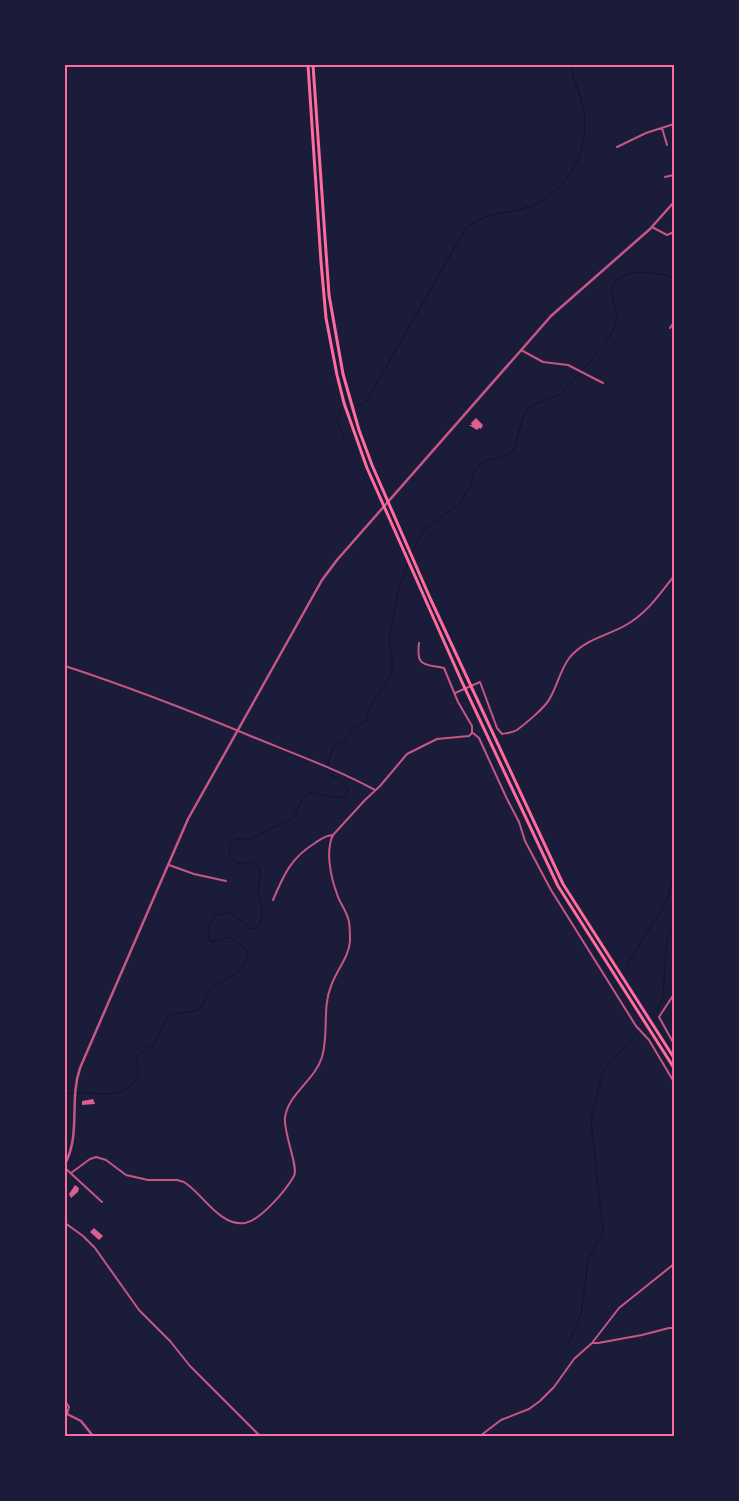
<svg xmlns="http://www.w3.org/2000/svg" width="739" height="1501" font-family="Arial,sans-serif">
<style>
.lines{fill:none;stroke-linecap:round;stroke-linejoin:round}
.stream{stroke:#12122b;stroke-width:1}
.building{fill:#dd5f8e}
.minor{stroke:#c65784;stroke-width:2}
.tertiary{stroke:#c65784;stroke-width:2.5}
.primary{stroke:#ff6b9d;stroke-width:3}
.neatline{fill:none;stroke:#ff6b9d;stroke-width:2}
</style>
<rect width="100%" height="100%" fill="#1b1b3a"/>
<g class="lines">
<path class="stream" d="M513,211C560,203 590,159 584,113C582,96 573,81 570,65
M358,406L364,404L372,391L466,228C481,216 494,214 512,211
M340,416V412
M336,417L345,442
M412,553L423,531L460,503L470,487L475,471L479,465L485,461L503,457L511,453L515,447L523,417L526,411L532,406L561,394L605,344L613,330L617,314L611,290C618,271 635,272 651,273C660,274 666,274 674,278
M626,966L667,901L674,873
M657,1011L663,996L667,939L674,929
M653,1016L654,1014
M641,1029L642,1027
M65,1094C91,1088 122,1106 138,1075L137,1057L141,1052L155,1043L166,1019L170,1015L199,1010C204,1004 206,996 212,989C225,977 251,972 247,950L230,937L211,942L209,940V924L218,914L231,913L250,928L254,929L258,927C268,908 258,907 258,891C259,880 265,868 252,862C247,863 241,864 237,862C230,860 227,848 232,842C238,836 247,841 254,838C259,836 263,832 267,830C274,826 282,825 289,821C301,812 297,800 308,794C315,790 332,800 345,797L348,789L340,780L329,774L327,768L333,747L346,739L352,730L366,720L369,709L375,699L392,674V656L389,639L399,588L408,564
M567,1346L581,1315L588,1261L603,1232L591,1121L592,1115L603,1071L638,1032"/>
</g>
<path class="building" d="M476,418L483,425L481,429L479,428L477,430L469,425H472L471,423Z
M93,1099L95,1104L82,1105V1101Z
M75,1185L79,1188L78,1192L71,1198L69,1194Z
M94,1228L103,1236L99,1240L90,1232Z"/>
<g class="lines">
<path class="minor" d="M662,128L667,145
M617,147L646,133L674,124
M665,177L674,175
M652,227L667,235L674,232
M670,328L674,322
M521,350L543,362L568,365L603,383
M65,666C129,687 191,711 253,737C295,754 336,769 375,790
M455,693L480,682L497,728L502,734C507,733 512,733 517,730C525,724 546,707 550,698C558,684 560,670 570,657C585,639 607,636 626,625C647,613 659,595 674,576
M473,733L479,738L507,799L519,822L525,841L551,890L636,1026L649,1040L674,1082
M169,865L194,874L226,881
M273,900C284,874 291,858 315,843C321,839 326,835 333,835
M674,994L659,1017L674,1044
M65,1168L102,1202
M71,1173L90,1159L96,1157L106,1160L126,1175L148,1180H177L184,1182C203,1194 220,1227 245,1223C261,1220 286,1190 294,1176C299,1167 283,1133 285,1117C289,1093 315,1080 322,1057C329,1034 322,1008 331,986C336,971 349,957 350,941C350,935 350,928 349,922C347,911 340,904 337,894C331,878 325,851 333,835L365,800L380,786L407,754L437,739L469,736L472,733V726L458,702L444,668C424,664 416,667 419,643
M65,1223L83,1236L95,1248L139,1310L170,1341L190,1366L260,1436
M592,1343H598L642,1335L669,1328H674
M65,1401L69,1407L67,1414
M480,1436L501,1420L529,1409L540,1401L554,1387L574,1359L592,1343L619,1308L674,1264"/>
<path class="tertiary" d="M65,1164C81,1134 69,1100 80,1068L188,819L322,580L337,560L551,316L650,229L674,202
M65,1413L81,1421L93,1436"/>
<path class="primary" d="M308,65L321,262L326,318L337,375L344,403L367,468L462,682L558,886L674,1068
M313,65L329,295L343,374L359,430L372,465L430,598L563,884L674,1058"/>
</g>
<rect width="739" height="1501" fill="none" stroke="#1b1b3a" stroke-width="132"/>
<rect x="66" y="66" width="607" height="1369" class="neatline"/>
</svg>
